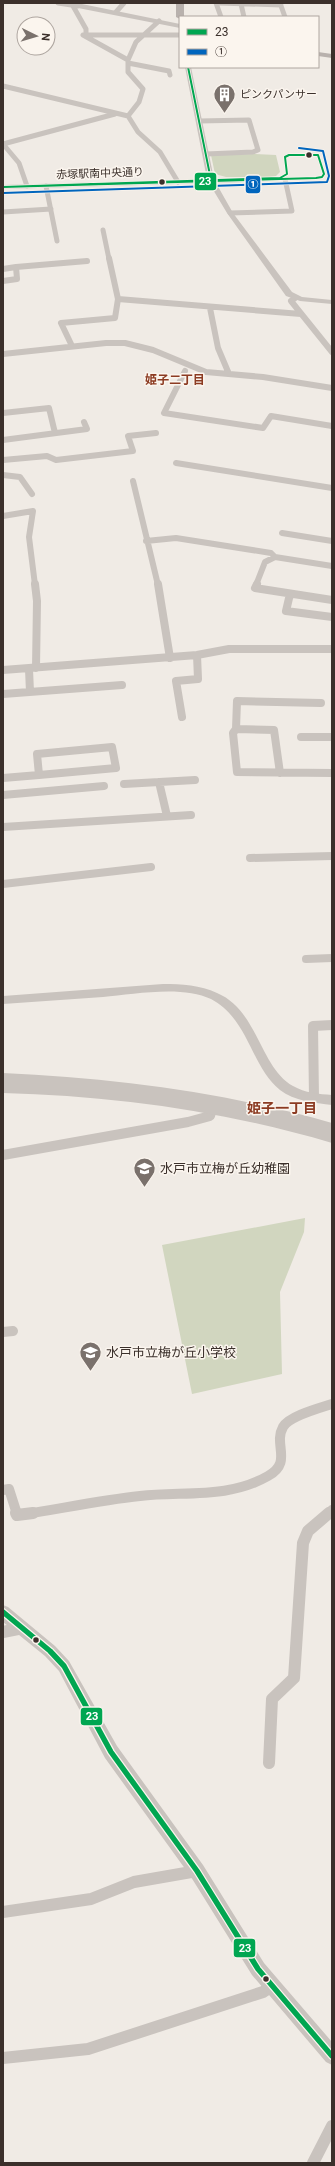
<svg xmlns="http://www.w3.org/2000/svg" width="335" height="2166" font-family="Roboto,'Noto Sans JP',sans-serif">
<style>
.green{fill:#d1d6bf}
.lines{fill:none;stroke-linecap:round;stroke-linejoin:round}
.minor-far4{stroke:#c9c3be;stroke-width:5}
.minor-far3{stroke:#c9c3be;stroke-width:6}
.minor-far2{stroke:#c9c3be;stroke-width:8}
.minor-far1{stroke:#c9c3be;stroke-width:10}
.minor{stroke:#c9c3be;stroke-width:12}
.tertiary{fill:#c9c3be;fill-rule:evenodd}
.primary{fill:#b8b1ad;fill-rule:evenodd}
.bus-1-far1-casing{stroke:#fbf5ee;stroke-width:3.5}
.bus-1-casing{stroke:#fbf5ee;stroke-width:8}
.bus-2-casing{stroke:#fbf5ee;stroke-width:3.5}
.bus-1-far1{stroke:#00a651;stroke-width:2}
.bus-1{stroke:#00a651;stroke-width:5.5}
.bus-2{stroke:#0065bd;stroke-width:2}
.bus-dot{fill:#3b302b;stroke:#fbf5ee;stroke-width:1.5}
.labels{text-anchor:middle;stroke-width:3;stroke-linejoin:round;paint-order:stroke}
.far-poi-label{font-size:11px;fill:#3b302b;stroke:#fbf5ee;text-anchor:start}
.far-street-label{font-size:11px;fill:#3b302b;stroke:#fbf5ee}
.far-neighbourhood-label{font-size:12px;font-weight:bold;fill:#8c3b22;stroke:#fbf5ee}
.poi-label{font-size:13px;fill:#3b302b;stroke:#fbf5ee;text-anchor:start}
.neighbourhood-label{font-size:14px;font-weight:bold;fill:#8c3b22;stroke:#fbf5ee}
.line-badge{stroke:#fbf5ee;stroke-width:1.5}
.badge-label{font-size:11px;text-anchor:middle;font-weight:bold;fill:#fff}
</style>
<rect width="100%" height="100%" fill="#f0ebe5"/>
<path class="green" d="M255,154L276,155L280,172L276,176L270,177H226L215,174L211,155Z
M305,1218L304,1232L280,1292L282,1374L192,1394L162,1245Z"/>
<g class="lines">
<path class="minor-far4" d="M58,3L78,6
M216,3L221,17
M220,3L281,5
M280,3L285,17
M241,4L244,17
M73,6L86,29V34
M116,12L124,3
M128,60L136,42L159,21
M128,63L169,71L170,75
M3,86L128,116L138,132L160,152L178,182
M128,116L139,102L143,89L128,72V60L83,35H180
M199,121L249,120L258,150L253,152L206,154
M3,144L115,114
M3,144L19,163L27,186
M46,186L57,241
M3,212L51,209
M230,213L292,211L285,179
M103,230L109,259"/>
<path class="minor-far3" d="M16,267L87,261
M3,269L16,267L17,279L3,281
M295,298L291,301L332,352
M118,299L301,314
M210,308L218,348L229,374
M72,346L61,323L115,318L118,299L109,258
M3,354L106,343H125L153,350L206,372L263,377L332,388
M185,371L164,413L263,428L271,416L332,426
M3,413L49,408L55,433
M3,440L87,429L84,422
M3,460L47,456L56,460L133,451L128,436L156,433
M176,463L332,488
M3,475L20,477L32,494
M133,481L158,585
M3,516L33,511L29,537L35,585
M282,533L332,541
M146,541L176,538L271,553L275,557
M256,585L265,562L275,557L332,566"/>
<path class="minor-far2" d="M35,584L37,601L36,668
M158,584L170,658
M257,584L255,588L332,600
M290,594L286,611L332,617
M29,669L30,692
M3,670L197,655L229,649H332
M3,694L122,685
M321,703L237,701L236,729L233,733L237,772L332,773
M182,717L176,681L198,679L197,655
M236,729L274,730L280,773
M301,737H332
M112,747L116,768L39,775L37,754Z
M3,778L39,775
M159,782L167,816
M124,784L195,780
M3,795L104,786
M3,827L191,815
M250,858L332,856
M3,884L151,867
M306,959L332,958"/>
<path class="minor-far1" d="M314,1098L313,1026L332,1025
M3,1155L188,1122L210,1116L214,1102
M3,1332L13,1331
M3,1490L9,1489L17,1514
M26,1514C64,1508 102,1500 140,1496C184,1491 228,1499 268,1476C293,1462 273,1445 283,1427C289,1416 320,1408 332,1404
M328,1514L332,1510"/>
<path class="minor" d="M16,1513L17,1515L33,1513
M3,1632L23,1628
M269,1763L272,1699L294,1678L303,1543L308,1531L329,1513
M3,1912L91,1899L134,1882L197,1871
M3,2058L88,2049L263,1992L272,1986
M313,2163L332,2126"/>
<path class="tertiary" d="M77,3L180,24V28L78,8L75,6Z
M185,67H191L214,179L269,177L272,179L269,181L216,183L233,213L292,292L302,297L332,300V304L300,301L286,296L227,213L209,183L3,189V185L207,179Z
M163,984C182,984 200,985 217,993C258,1010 260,1068 293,1086C305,1093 319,1094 332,1095V1105C315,1103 294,1101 280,1090C251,1067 249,1019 211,999C183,985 133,994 103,997C70,999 36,1002 3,1004V996Z
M3,1073C115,1078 224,1092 332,1123V1133C258,1111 183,1096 105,1089C183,1096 258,1111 332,1133V1143C224,1111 115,1096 3,1093V1083L79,1087L3,1083Z
M3,1605L8,1607L55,1646L69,1661L117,1746L203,1865L264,1963L332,2042V2065L326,2062L252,1975L191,1877L105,1758L59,1671L45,1656L3,1622Z"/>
<path class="primary" d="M176,3H184V17H180V19L176,17Z
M318,52L332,54V58L318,56Z"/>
<defs>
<path id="bus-1-far1" d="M188,67L211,180
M289,155H318L324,174L322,177L316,178L3,187L280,178L287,174L285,157Z
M3,187L94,184"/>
<path id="bus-1" d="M3,1612L50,1651L64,1666L111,1752L197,1871L258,1969L332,2056"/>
<path id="bus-2" d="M3,193L327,182L329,176L323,151L299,148"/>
</defs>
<use href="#bus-1-far1" class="bus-1-far1-casing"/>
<use href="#bus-1" class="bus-1-casing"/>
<use href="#bus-2" class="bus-2-casing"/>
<use href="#bus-1-far1" class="bus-1-far1"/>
<use href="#bus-1" class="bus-1"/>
<use href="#bus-2" class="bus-2"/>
</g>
<defs>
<symbol id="building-pin" viewBox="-11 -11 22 30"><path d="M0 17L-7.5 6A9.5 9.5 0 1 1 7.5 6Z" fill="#7a716c" stroke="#fbf5ee"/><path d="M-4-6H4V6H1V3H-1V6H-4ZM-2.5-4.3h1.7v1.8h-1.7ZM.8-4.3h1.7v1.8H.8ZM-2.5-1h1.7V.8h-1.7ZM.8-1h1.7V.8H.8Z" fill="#fff"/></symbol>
<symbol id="school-pin" viewBox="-11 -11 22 30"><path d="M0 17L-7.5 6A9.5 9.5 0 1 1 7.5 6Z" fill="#7a716c" stroke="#fbf5ee"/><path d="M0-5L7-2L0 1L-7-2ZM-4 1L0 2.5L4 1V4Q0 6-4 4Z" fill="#fff"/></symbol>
</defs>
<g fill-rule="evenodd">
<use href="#building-pin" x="212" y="82" width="25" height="34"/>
<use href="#school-pin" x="132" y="1156" width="25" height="34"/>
<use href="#school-pin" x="78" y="1340" width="25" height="34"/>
</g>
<g class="bus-dot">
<circle cx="309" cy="155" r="3.5"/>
<circle cx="162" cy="182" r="3.5"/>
<circle cx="36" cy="1640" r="3.5"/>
<circle cx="266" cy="1979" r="3.5"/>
</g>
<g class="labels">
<g class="far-poi-label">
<text x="240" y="98">ピンクパンサー</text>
</g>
<g class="far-street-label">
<text transform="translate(100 173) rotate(-2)" y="4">赤塚駅南中央通り</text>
</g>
<g class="far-neighbourhood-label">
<text x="175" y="384">姫子二丁目</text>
</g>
<g class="poi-label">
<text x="160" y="1173">水戸市立梅が丘幼稚園</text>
<text x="106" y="1357">水戸市立梅が丘小学校</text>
</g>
<g class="neighbourhood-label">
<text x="282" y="1113">姫子一丁目</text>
</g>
</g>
<g class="line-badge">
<rect x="194" y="172" width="23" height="19" rx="4" fill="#00a651"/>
<rect x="245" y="175" width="16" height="19" rx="4" fill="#0065bd"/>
<rect x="80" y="1707" width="23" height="19" rx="4" fill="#00a651"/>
<rect x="233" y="1938" width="23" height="20" rx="4" fill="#00a651"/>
</g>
<g class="badge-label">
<text x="205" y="185">23</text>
<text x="253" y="188">①</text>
<text x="92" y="1720">23</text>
<text x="245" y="1952">23</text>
</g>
<rect width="335" height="2166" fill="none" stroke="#3b302b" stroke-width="8"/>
<rect x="179" y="16" width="140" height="52" fill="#fbf5ee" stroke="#aea6a0"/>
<rect x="187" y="29" width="20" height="6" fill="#00a651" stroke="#aea6a0"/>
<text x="215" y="36" font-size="12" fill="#3b302b">23</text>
<rect x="187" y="49" width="20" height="6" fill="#0065bd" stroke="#aea6a0"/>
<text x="215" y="56" font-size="12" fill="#3b302b">①</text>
<g transform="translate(36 36) rotate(95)"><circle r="19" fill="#fbf5ee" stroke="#aea6a0"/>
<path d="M0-3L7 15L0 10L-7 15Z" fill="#7a716c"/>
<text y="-6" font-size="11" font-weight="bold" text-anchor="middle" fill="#3b302b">N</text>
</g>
</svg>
